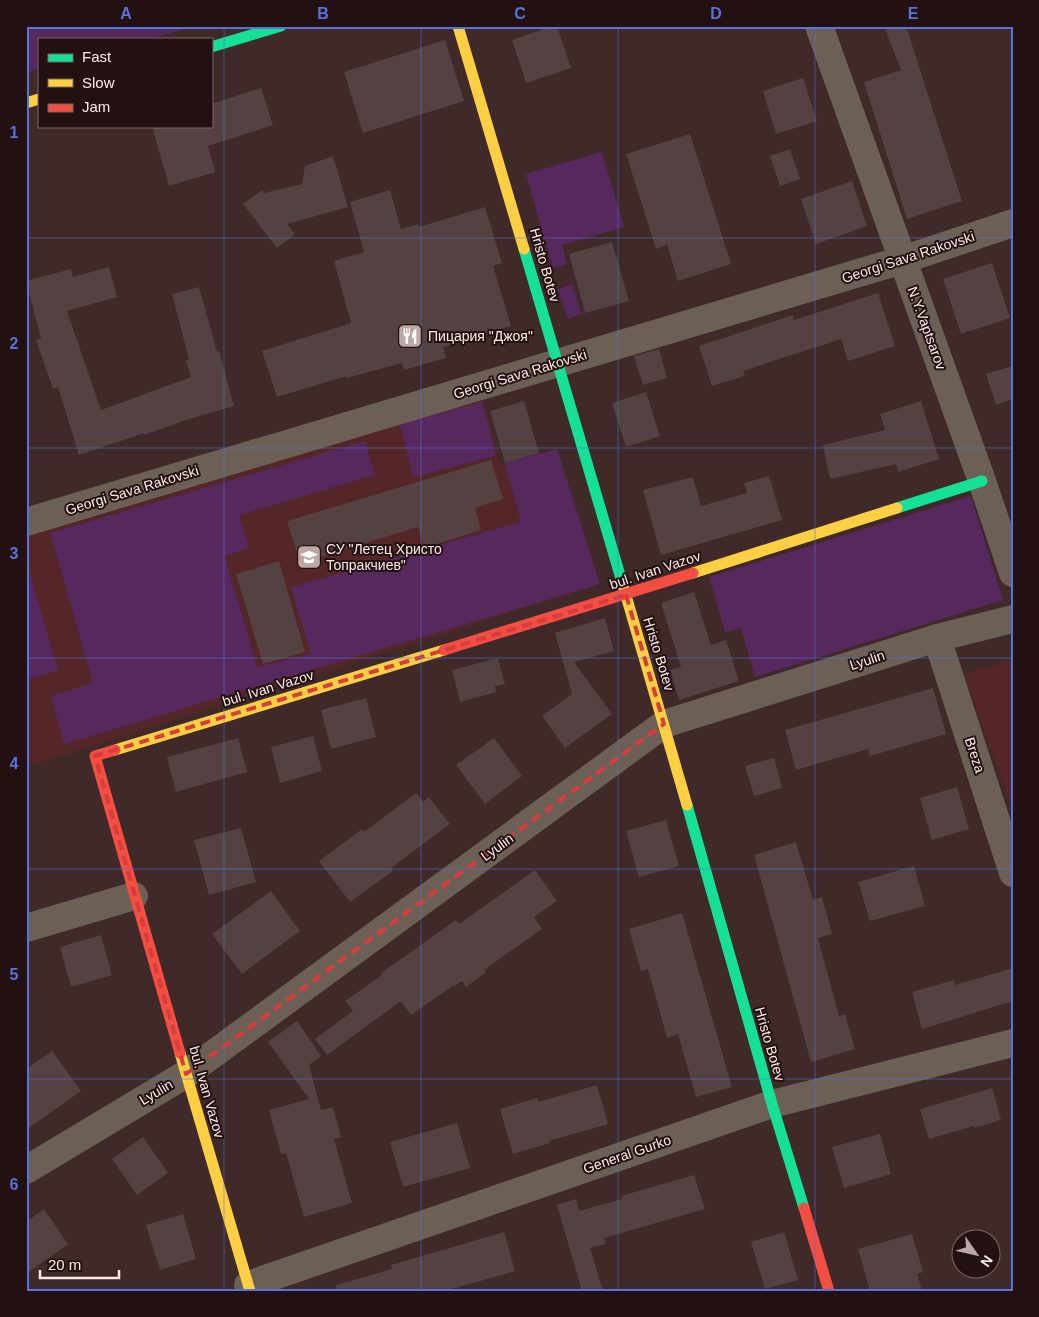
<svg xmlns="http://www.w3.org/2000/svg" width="1039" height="1317" font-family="Arial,sans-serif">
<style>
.built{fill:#552627}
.green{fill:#56285d}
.building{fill:#544141}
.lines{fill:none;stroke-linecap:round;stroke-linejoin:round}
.street{stroke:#6c6056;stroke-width:28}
.fast{stroke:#16e098;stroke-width:11}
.slow{stroke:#ffcf43;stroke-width:11}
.jam{stroke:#f24e42;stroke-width:11}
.marked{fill:none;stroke:#da3c3b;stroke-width:4;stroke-dasharray:10 6;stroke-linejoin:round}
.grid{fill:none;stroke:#5575dc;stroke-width:1;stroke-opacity:0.55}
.labels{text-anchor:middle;stroke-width:4;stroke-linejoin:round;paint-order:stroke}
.street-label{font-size:14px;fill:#fdebea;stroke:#231010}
.poi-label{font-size:14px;fill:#fdebea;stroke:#231010;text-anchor:start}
.neatline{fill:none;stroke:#5575dc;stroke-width:2}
.grid-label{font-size:16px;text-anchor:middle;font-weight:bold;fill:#5575dc}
</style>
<rect width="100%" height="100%" fill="#3f2929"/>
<path class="built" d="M481,394L500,464L557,449L600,584L26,767V531Z
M1013,660V812L964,674Z"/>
<path class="green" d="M26,26H195L150,39H39V69L26,73Z
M602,152L624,227L562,245L567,264L553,268L526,174Z
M572,284L581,314L568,319L558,289Z
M482,402L496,456L413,477L400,424Z
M365,441L375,475L239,515L249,548L225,556L257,667L311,654L291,587L521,522L505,463L557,449L600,584L64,744L51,696L93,683L50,533Z
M971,496L1003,600L755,677L741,628L725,632L709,577Z
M26,561L58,670L26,680Z"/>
<path class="building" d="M552,26H557L571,68L526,83L512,40Z
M884,26H906L962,201L907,219L864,82L901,70Z
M445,40L464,101L363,133L344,72Z
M803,78L817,121L776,134L763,91Z
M261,88L273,125L208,146L215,172L169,186L152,126H211V104Z
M690,134L731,264L678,281L667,245L656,249L626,154Z
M790,149L800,179L780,186L770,156Z
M333,156L348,207L287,224L295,234L277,248L243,204L262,190L264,193L302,184L305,166Z
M852,181L867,226L816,244L801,199Z
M390,190L401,229L418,224L419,227L485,207L502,263L493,266L511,326L443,347L446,358L404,370L402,363L347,378V376L277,397L262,351L351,323L334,261L364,252L350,202Z
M612,242L629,301L585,313L569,254Z
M992,263L1010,318L961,334L943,279Z
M109,267L117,297L67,311L101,410L191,377L186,360L189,359L172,294L199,287L217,352L219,351L234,406L186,420L144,435V433L79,455L58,387L53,389L36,340L41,339L26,281L71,269L73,277Z
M878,293L895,346L848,361L841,339L743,371L745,376L712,386L699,346L793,315L794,320Z
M659,349L667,378L643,385L634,356Z
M1013,366V399L996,405L986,374Z
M646,392L660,436L626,447L612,403Z
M524,401L539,453L505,463L490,411Z
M921,401L939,459L898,472L896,464L830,479L823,445L885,430L880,414Z
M491,460L503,499L475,508L481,530L424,548L418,527L300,563L287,521Z
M769,476L782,520L661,555L643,490L693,477L701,506L747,493L744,483Z
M279,561L305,652L263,664L236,574Z
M694,592L711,645L726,640L739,681L679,700L670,670L681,667L661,603Z
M605,618L614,651L574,662L612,714L565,748L542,716L572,694L555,633Z
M498,658L505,684L495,686L496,692L460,702L452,670Z
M933,688L946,734L870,756L868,749L796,770L785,730Z
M366,698L376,737L331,749L321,710Z
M313,736L322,771L280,783L271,747Z
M238,738L247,772L176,792L167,757Z
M494,738L522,776L485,804L456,765Z
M774,758L782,788L754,796L745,766Z
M957,787L969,829L932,840L920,798Z
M416,793L423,802L429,797L450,824L391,868L393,871L350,902L319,861L362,829L364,832Z
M666,820L679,866L639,877L626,831Z
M241,828L256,882L209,895L194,840Z
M796,842L813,900L822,897L832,934L818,938L839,1016L845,1014L855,1049L811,1062L754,855Z
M914,866L925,906L870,921L858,882Z
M535,870L557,901L534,917L542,929L484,970L486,972L466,987L462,981L455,986L454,985L411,1015L401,1001L327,1055L315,1039L353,1011L345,1001L382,975L381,973L456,920L459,924Z
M271,891L300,931L242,974L212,934Z
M682,913L732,1087L696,1097L678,1034L667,1038L648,969L641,971L629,929Z
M101,935L112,975L71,987L60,947Z
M1013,968V1001L922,1029L912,992L954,980L955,985Z
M297,1021L321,1056L309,1065L321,1110L333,1107L341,1137L334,1139L352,1203L304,1217L286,1153L281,1154L269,1110L309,1099L268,1042Z
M52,1051L81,1091L26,1130V1069Z
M597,1085L608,1124L549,1141L550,1143L513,1154L500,1109L537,1098L538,1102Z
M992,1088L1001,1120L975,1128L974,1126L929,1139L920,1109Z
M457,1123L470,1168L403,1187L390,1142Z
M880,1134L891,1174L844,1188L832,1147Z
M143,1137L168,1173L137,1195L112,1159Z
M694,1175L705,1209L604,1238L606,1244L590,1248L603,1291H582L557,1205L576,1199L579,1211L622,1199L621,1196Z
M44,1209L68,1244L26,1274V1222Z
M183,1214L196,1259L160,1270L146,1225Z
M504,1232L515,1271L445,1291H337L336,1285L392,1269L391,1265Z
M784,1232L798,1280L765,1289L751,1242Z
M912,1234L923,1272L917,1274L922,1291H870L858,1249Z"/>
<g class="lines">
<path class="street" d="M819,26L982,481L1013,573
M26,522L902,260L1013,223
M937,638L1013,873
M26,928L134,896
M26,1170L186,1074L664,724L937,638L1013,619
M248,1285L772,1104L1013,1043"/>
<path class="fast" d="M211,47L281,26
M524,249L622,582
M897,508L982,481
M687,805L772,1104L804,1208"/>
<path class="slow" d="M458,26L524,249
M26,103L39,99
M693,573L897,508
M622,582L687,805
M115,750L444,650
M180,1053L250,1291"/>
<path class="jam" d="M444,650L693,573
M115,750L95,756L180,1053
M804,1208L829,1291"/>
</g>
<path class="marked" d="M626,595L664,724L186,1074L95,756Z"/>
<path class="grid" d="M224,26V1291M421,26V1291M618,26V1291M815,26V1291M26,238H1013M26,448H1013M26,658H1013M26,869H1013M26,1079H1013"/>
<defs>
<symbol id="restaurant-square" viewBox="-11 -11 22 22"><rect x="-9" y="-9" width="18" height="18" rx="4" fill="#baa7a6" stroke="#231010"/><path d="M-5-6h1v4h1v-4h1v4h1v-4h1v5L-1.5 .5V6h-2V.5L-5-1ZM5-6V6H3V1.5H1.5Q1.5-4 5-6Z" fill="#fff"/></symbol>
<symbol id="school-square" viewBox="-11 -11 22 22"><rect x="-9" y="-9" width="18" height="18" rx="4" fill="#baa7a6" stroke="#231010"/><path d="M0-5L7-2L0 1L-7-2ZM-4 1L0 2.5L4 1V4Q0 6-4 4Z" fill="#fff"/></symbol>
</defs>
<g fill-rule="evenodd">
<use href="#restaurant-square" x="396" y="322" width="28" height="28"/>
<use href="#school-square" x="295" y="543" width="28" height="28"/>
</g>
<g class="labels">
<g class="street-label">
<text transform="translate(908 257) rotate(-18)" y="5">Georgi Sava Rakovski</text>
<text transform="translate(545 265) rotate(74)" y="5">Hristo Botev</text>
<text transform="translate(927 328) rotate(70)" y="5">N.Y.Vaptsarov</text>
<text transform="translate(520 374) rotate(-17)" y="5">Georgi Sava Rakovski</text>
<text transform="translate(132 490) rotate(-17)" y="5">Georgi Sava Rakovski</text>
<text transform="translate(655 570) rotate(-18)" y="5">bul. Ivan Vazov</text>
<text transform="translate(659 654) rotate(73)" y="5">Hristo Botev</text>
<text transform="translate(867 660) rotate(-18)" y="5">Lyulin</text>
<text transform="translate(268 688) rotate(-17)" y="5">bul. Ivan Vazov</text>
<text transform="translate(975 755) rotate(72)" y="5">Breza</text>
<text transform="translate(497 847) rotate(-36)" y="5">Lyulin</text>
<text transform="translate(770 1044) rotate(74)" y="5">Hristo Botev</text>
<text transform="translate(156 1092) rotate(-31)" y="5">Lyulin</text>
<text transform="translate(207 1092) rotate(74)" y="5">bul. Ivan Vazov</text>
<text transform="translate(627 1154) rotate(-19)" y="5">General Gurko</text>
</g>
<g class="poi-label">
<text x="428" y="341">Пицария "Джоя"</text>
<text x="326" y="554">СУ "Летец Христо<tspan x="326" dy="16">Топракчиев"</tspan></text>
</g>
</g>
<rect width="1039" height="1317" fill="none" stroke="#231010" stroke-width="55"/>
<rect x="38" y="38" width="175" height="90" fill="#231010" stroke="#7a6867"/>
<rect x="48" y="54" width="25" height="8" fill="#16e098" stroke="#7a6867"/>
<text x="82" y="62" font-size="15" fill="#fdebea">Fast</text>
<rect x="48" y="79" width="25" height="8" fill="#ffcf43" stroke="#7a6867"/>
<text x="82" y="88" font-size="15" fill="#fdebea">Slow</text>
<rect x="48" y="104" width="25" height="8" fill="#f24e42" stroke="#7a6867"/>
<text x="82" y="112" font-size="15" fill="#fdebea">Jam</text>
<g transform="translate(976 1254) rotate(124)"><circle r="24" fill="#231010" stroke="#7a6867"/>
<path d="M0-4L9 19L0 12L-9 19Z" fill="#baa7a6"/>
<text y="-8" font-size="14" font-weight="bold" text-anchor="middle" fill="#fdebea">N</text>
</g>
<path d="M40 1270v8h79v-8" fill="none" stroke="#fdebea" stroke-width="2.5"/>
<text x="48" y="1270" font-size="15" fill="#fdebea" stroke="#231010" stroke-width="4" paint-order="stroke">20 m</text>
<rect x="28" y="28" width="984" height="1262" class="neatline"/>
<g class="grid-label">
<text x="126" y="19">A</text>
<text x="323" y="19">B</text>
<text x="520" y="19">C</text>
<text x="716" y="19">D</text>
<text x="913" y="19">E</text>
<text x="14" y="138">1</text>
<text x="14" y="349">2</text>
<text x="14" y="559">3</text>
<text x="14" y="769">4</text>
<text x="14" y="980">5</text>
<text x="14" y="1190">6</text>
</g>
</svg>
